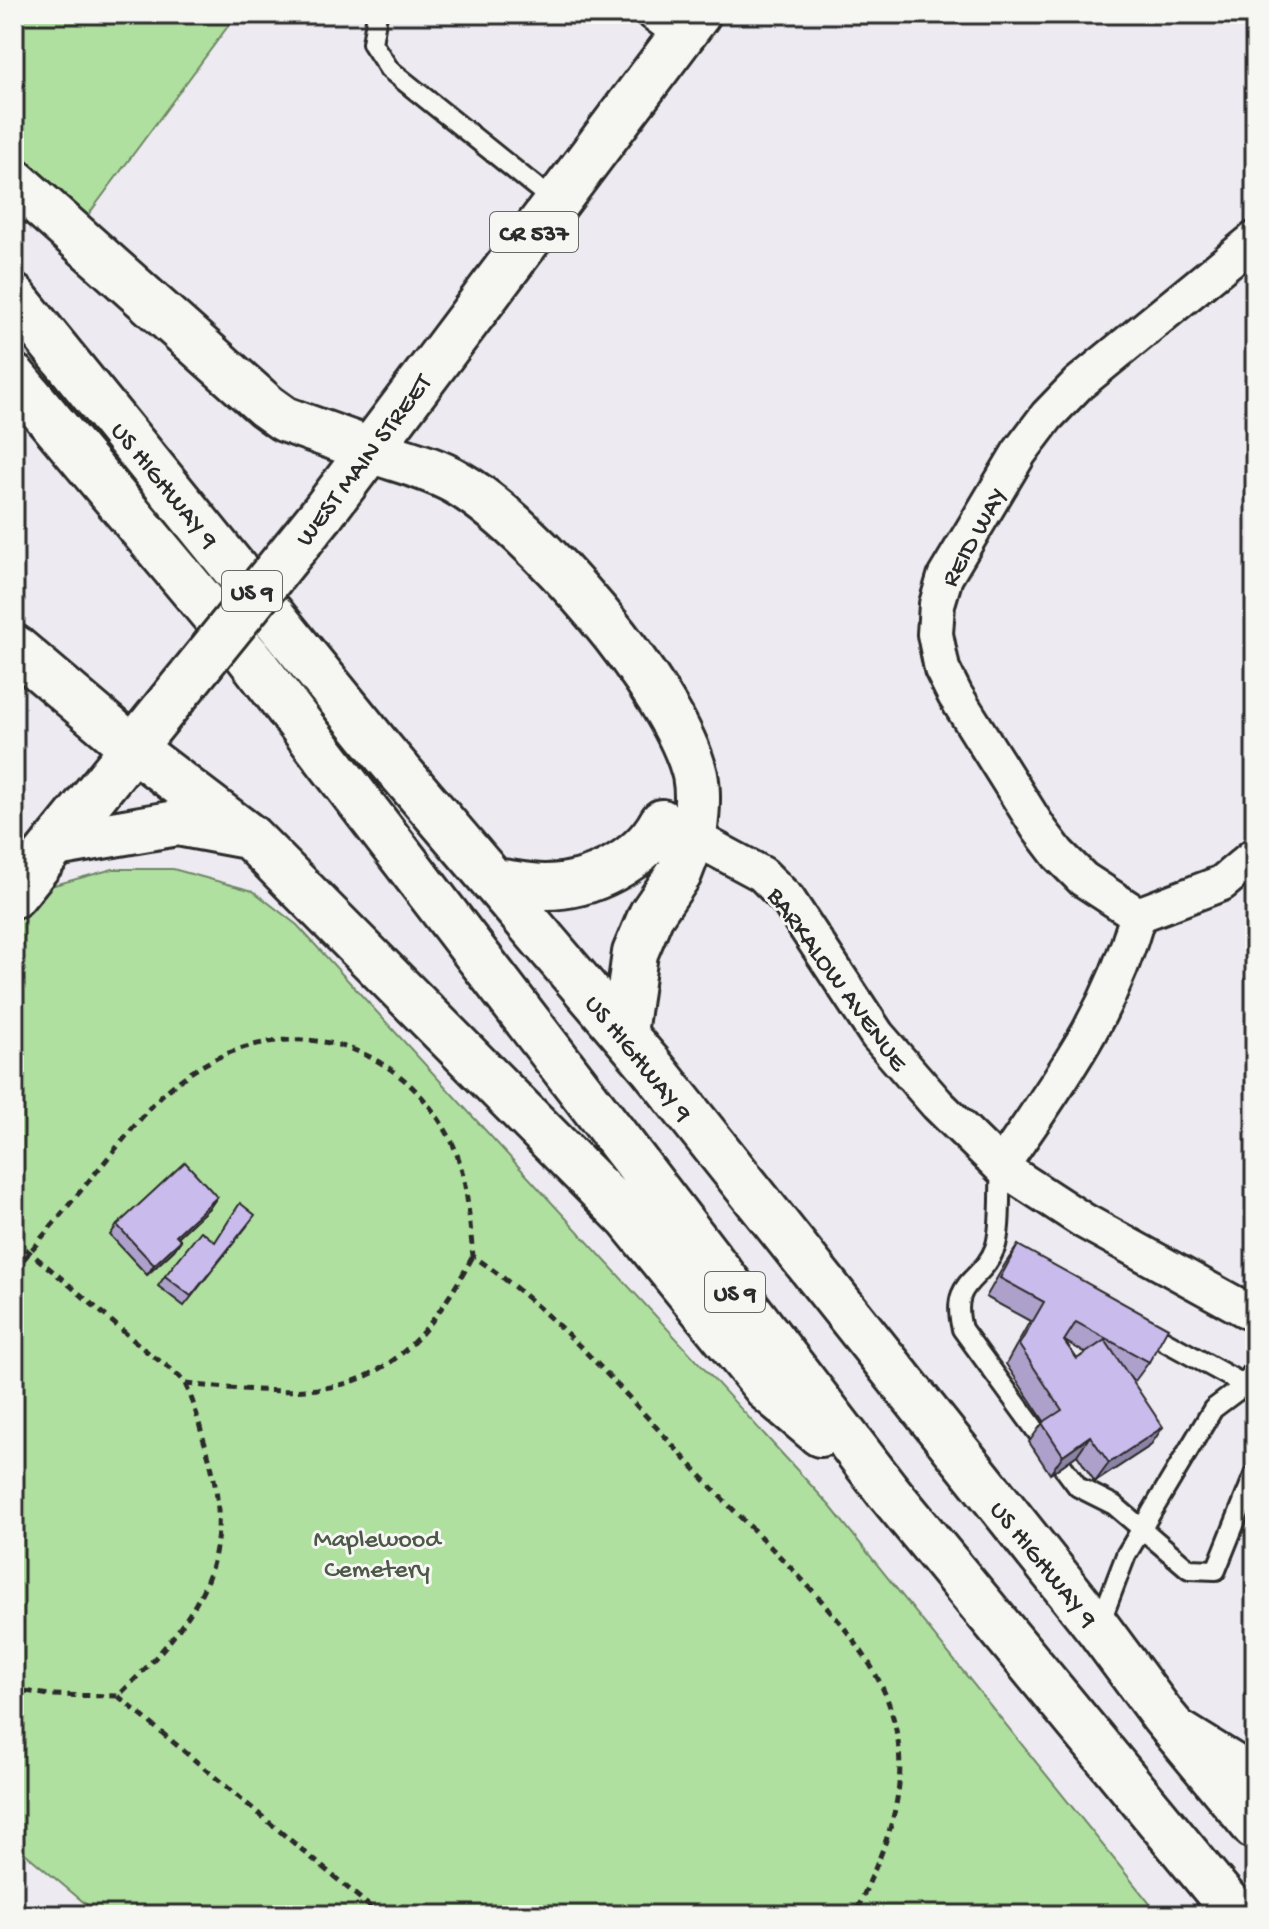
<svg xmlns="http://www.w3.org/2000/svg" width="1269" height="1929" font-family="'Gochi Hand',sans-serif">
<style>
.green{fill:#b0e0a0;stroke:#6e8666;stroke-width:2}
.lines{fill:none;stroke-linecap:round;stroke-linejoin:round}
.lane-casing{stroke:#2b2b2b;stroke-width:24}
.street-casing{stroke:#2b2b2b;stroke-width:40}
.primary-casing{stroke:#2b2b2b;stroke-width:50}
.highway-casing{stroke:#2b2b2b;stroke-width:50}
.path{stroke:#2b2b2b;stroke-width:5;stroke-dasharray:8 6;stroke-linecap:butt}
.lane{stroke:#f6f6f2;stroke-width:18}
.street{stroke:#f6f6f2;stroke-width:34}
.primary{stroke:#f6f6f2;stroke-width:44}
.highway{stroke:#f6f6f2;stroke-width:44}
.primary-bridge-casing{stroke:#2b2b2b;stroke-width:50;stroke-linecap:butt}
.primary-bridge{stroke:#f6f6f2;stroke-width:44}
.wall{fill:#ada1cb;stroke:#2b2b2b;stroke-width:2;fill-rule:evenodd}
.shaded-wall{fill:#8d83a5;stroke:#2b2b2b;stroke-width:2}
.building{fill:#c9bbec;stroke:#2b2b2b;stroke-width:2}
.labels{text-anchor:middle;stroke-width:6;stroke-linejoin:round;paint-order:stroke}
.shield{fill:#f6f6f2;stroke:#686867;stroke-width:2}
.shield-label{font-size:24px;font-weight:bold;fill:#2b2b2b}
.street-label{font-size:26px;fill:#2b2b2b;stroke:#f6f6f2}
.park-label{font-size:26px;fill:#4c5848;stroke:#f6f6f2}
</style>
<rect width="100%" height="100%" fill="#edeaf1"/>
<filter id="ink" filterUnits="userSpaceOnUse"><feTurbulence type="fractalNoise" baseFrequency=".0125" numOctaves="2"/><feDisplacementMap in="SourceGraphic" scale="16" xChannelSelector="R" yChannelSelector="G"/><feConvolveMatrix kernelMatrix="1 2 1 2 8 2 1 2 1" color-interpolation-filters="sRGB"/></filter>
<g filter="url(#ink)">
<path class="green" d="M14,14H237L74,234L14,181Z
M113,869H173L253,891L297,925L830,1506L1159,1915H99L14,1844V896Z"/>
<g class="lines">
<defs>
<path id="lane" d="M377,14L372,43L389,69L556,203
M642,14L678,41
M1001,1167C999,1188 1002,1229 995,1248C982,1283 949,1279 962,1329L1040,1436
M1141,1328L1245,1385L1255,1396
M1063,1467L1078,1487L1114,1505L1189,1569L1216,1570L1255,1473
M1099,1626L1126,1555L1213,1409L1245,1385L1255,1368"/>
<path id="street" d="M1255,239L1078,384L1047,416L1019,453L945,577L937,604L935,634L942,669L955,695L1039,829L1058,854L1083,879L1138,915L1222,883L1255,855
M673,826L762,874L788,900L877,1035L937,1104L1001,1167L1084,1221L1255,1315
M1001,1167C1059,1081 1109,1017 1138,915
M1184,1730L1255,1774"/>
<path id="primary" d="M370,450C398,460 430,467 456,482C532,525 675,690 695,775C699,795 697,815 694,835
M322,514L698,14
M14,895L174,697"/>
<path id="highway" d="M14,181L266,406L284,419L370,450
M14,297L383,752L650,1065L1098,1628L1163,1716L1255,1827
M14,377L248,656L886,1489L1237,1915
M14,647L133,748L250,837L629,1219L769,1391L820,1434
M55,844L177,823L241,835
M495,881C511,883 529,887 545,887C591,887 641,861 662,822
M624,1034L635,953L651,915L679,874L694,835"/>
</defs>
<use href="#lane" class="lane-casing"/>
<use href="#street" class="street-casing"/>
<use href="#primary" class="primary-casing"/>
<use href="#highway" class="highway-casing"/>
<path class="path" d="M14,1240C59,1275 102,1313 145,1350C157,1360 179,1372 186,1386C195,1403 199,1426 205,1444C242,1560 198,1618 118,1696L49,1695L14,1689
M14,1271L152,1105C245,1009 389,1017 452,1142C468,1177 469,1219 473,1256C566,1319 639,1411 716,1492C771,1550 866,1632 890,1707C915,1785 888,1840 857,1910L848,1915
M186,1384C336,1399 395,1401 473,1256
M118,1696L380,1915
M857,1910L877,1915"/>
<use href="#lane" class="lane"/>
<use href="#street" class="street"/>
<use href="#primary" class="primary"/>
<use href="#highway" class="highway"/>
<defs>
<path id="primary-bridge" d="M174,697L322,514"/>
</defs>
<use href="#primary-bridge" class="primary-bridge-casing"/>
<use href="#primary-bridge" class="primary-bridge"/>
</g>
<path class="wall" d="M217,1197L210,1207L178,1237L181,1240L174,1250L147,1275L110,1235L117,1225Z
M248,1225L184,1306L158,1286L165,1276L215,1242Z
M1018,1245L1149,1362L1135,1381L1130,1378L1150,1446L1095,1482L1077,1455L1050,1474L1029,1442L1044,1421L1006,1364L1030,1321L986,1297L1005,1264ZM1065,1341L1085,1353L1077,1359Z"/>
<path class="shaded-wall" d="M217,1197L210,1207L169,1245L176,1235Z
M181,1240L174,1250L147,1275L154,1265Z
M1163,1427L1150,1446L1095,1482L1109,1463Z
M1090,1436L1077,1455L1050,1474L1063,1455Z"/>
<path class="building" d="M185,1162L217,1197L176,1235L181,1240L154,1265L117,1225Z
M240,1203L255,1215L191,1296L165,1276L201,1231L215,1242Z
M1018,1245L1168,1328L1149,1362L1076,1322L1064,1341L1077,1359L1105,1340L1163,1427L1109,1463L1090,1436L1063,1455L1042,1423L1062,1410L1019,1345L1044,1302L1000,1278Z"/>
</g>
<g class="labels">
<g class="shield">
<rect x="490" y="212" width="88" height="40" rx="6"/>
<rect x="222" y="571" width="60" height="40" rx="6"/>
<rect x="705" y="1272" width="60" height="40" rx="6"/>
</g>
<g class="shield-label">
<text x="534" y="240">CR 537</text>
<text x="252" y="599">US 9</text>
<text x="735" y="1300">US 9</text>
</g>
<g class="street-label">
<text transform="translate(362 459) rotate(-53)" y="9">WEST MAIN STREET</text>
<text transform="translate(166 484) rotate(51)" y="9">US HIGHWAY 9</text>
<text transform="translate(972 536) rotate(-61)" y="9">REID WAY</text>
<text transform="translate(839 978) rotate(54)" y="9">BARKALOW AVENUE</text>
<text transform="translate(640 1057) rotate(51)" y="9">US HIGHWAY 9</text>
<text transform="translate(1045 1563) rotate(51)" y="9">US HIGHWAY 9</text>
</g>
<g class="park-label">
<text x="377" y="1546">Maplewood<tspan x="377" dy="30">Cemetery</tspan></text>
</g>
</g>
<rect width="1269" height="1929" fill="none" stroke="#f6f6f2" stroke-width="48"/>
<rect x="24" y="24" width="1221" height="1881" fill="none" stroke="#2b2b2b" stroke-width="3" filter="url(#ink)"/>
</svg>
